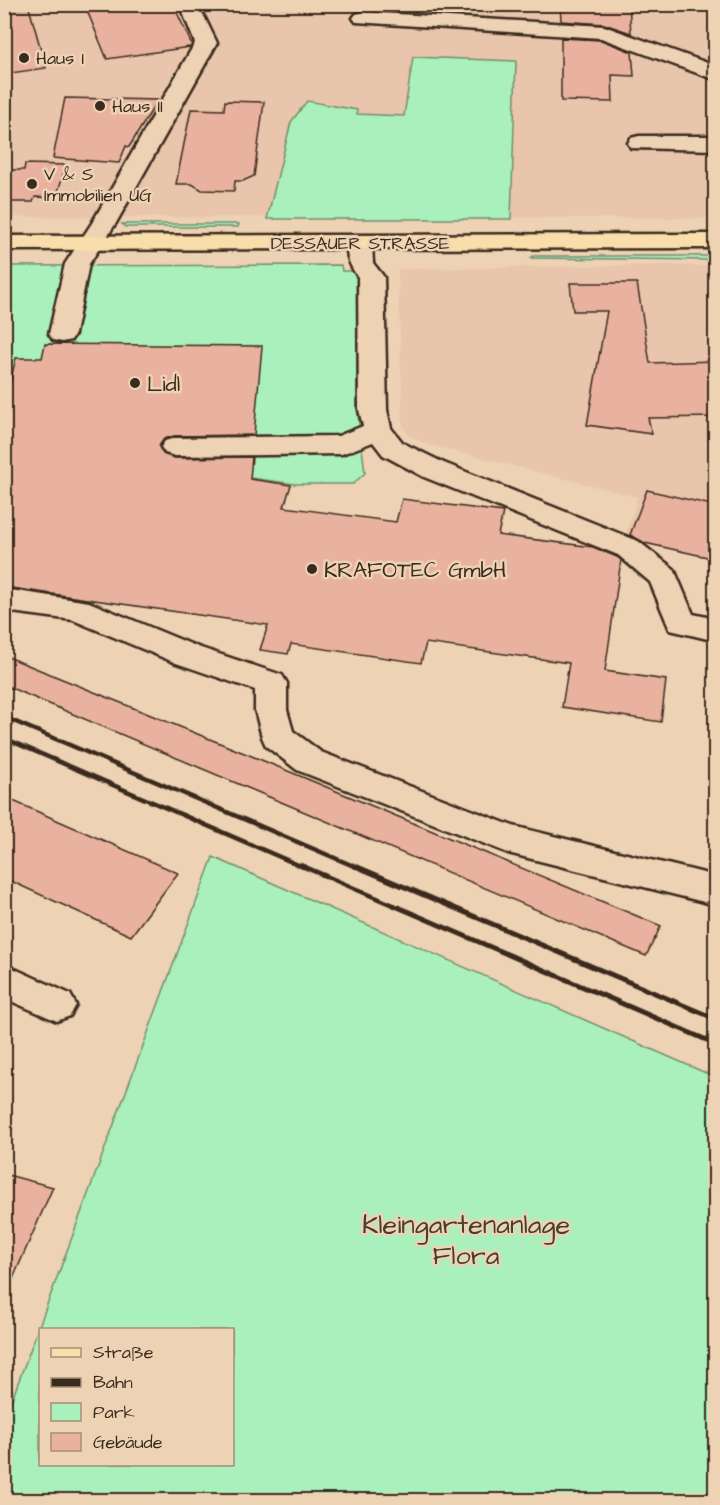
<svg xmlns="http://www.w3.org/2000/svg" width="720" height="1505" font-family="'Architects Daughter',sans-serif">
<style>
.built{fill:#e8c5ab}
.green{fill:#aaf0bc;stroke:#728d6d;stroke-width:1.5;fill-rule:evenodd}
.building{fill:#e9b29f;stroke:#3b2a1e;stroke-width:1.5}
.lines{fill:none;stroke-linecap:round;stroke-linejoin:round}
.minor-casing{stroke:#3b2a1e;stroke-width:5}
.major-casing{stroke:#3b2a1e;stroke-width:5}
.minor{fill:#edd2b4;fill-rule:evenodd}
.major{fill:#f9deab;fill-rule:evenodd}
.rail-far1{stroke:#3b2a1e;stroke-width:4.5}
.rail{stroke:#3b2a1e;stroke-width:5}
.poi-dot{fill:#3b2a1e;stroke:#edd2b4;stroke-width:2}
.labels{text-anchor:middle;stroke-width:5;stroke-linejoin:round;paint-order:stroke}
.far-poi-label{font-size:18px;fill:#3b2a1e;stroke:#edd2b4;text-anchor:start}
.far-street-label{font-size:18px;fill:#3b2a1e;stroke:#edd2b4}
.poi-label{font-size:22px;fill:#3b2a1e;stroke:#edd2b4;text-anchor:start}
.near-park-label{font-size:27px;fill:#463e2e;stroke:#edd2b4}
</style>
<rect width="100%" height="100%" fill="#edd2b4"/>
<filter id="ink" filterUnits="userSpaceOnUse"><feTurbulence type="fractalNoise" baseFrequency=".0167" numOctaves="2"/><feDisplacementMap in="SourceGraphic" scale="12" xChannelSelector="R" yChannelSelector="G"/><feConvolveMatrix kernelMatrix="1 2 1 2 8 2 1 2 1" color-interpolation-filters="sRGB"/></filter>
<g filter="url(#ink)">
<path class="built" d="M246,4L715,5V218L5,217V5H244L239,14Z
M662,265L715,266V559L624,540L638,497L426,444L409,435L403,426L398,269Z"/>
<path class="green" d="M413,57L516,61L511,219H267L291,122L307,101L357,110V114L404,116Z
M122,224H239L238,227H125Z
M533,256H715L716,260L531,258Z
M341,265L342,271H357V407L365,473L353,484H295L5,445V266Z
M213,857L715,1077V1500H5V1418ZM40,1330H232V1464H40Z"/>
<path class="building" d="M4,4H28L46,68L4,74Z
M111,4H173L192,45L190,47L107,59L86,8Z
M560,4H629L631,33L604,24L561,21Z
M561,38L601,40L632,52L634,76L612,75L613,102L561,101Z
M65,98L158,100L129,147L126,146L119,163L53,158Z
M225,101L264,102L254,176L243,181H235L234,191L202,190L192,184H176L191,109L224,110Z
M25,164L66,165L56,198L35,197L33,202H4V170H24Z
M570,283H637L650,363L716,361V417L648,418L652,434L587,425L607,311H573Z
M45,344L262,346L254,435L174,436L164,439L159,446L163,454L175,458L252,457L250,479L291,485L284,507L396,522L402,499L503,512L498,535L593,547L617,557L621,560L605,671L666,680L661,722L562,707L569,663L426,643L421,663L291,644L288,654L260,650L268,625L4,587V407L16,358H42Z
M647,490L716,506V559L645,543L630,535Z
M8,657L259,759L661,926L646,956L4,685V665Z
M4,797L178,873L131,936L4,878Z
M4,1174L53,1187L4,1299Z"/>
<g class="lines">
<defs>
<path id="minor" d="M189,4L199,6L217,43L116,223L89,264L75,334L71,340L62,342L53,340L49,334L65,264L92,223L195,43L182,10Z
M363,12L604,26L716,66V80L601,38L356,22L353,18L356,14Z
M639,136H716V150L631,148L628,143L631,138Z
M360,236L369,238L372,243L373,263L384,277L387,410L391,428L403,443L444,463L638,541L674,569L693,614L716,619V641L670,630L650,582L618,555L424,477L383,455L373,442L342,454L175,456L165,453L161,447L165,441L175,438L338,436L363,426L359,410L358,277C350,266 342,251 351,238Z
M4,589L89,602L198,647L282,675L287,683V710L293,731L321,752L513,826L716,876V905L508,853L297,770L266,746L262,737L255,710V690L176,663L73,620L4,611Z
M4,964L70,994L76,1005L70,1016L57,1021L4,998Z"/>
<path id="major" d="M716,234V248L4,250V236Z"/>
</defs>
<use href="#minor" class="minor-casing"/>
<use href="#major" class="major-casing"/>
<use href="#minor" class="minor"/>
<use href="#major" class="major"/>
<path class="rail-far1" d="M4,717L356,867
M4,738L303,867"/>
<path class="rail" d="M300,865L716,1044
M353,865L716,1019"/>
</g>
</g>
<g class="poi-dot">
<circle cx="24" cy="58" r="6"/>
<circle cx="100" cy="106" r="6"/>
<circle cx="32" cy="184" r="6"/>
<circle cx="135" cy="383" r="6"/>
<circle cx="312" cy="569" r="6"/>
</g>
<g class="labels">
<g class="far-poi-label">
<text x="36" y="64">Haus I</text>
<text x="112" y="112">Haus II</text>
<text x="44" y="180">V &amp; S<tspan x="44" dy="21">Immobilien UG</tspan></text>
</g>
<g class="far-street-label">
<text x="360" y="249">DESSAUER STRASSE</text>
</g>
<g class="poi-label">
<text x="147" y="391">Lidl</text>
<text x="324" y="577">KRAFOTEC GmbH</text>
</g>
<g class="near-park-label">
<text x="466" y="1233">Kleingartenanlage<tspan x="466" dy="31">Flora</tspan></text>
</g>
</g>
<rect width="720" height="1505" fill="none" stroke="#edd2b4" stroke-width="24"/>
<rect x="12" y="12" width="696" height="1481" fill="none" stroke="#3b2a1e" stroke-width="2" filter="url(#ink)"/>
<rect x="39" y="1328" width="195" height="138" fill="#edd2b4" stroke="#a68f78" stroke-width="1.5"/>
<rect x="51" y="1348" width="30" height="9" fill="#f9deab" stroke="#a68f78" stroke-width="1.5"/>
<text x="93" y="1358" font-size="18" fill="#3b2a1e">Straße</text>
<rect x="51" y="1378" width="30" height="9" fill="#3b2a1e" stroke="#a68f78" stroke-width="1.5"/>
<text x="93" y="1388" font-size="18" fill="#3b2a1e">Bahn</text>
<rect x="51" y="1403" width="30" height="18" fill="#aaf0bc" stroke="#a68f78" stroke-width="1.5"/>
<text x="93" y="1418" font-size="18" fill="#3b2a1e">Park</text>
<rect x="51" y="1433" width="30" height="18" fill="#e9b29f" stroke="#a68f78" stroke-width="1.5"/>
<text x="93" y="1448" font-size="18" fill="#3b2a1e">Gebäude</text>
</svg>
